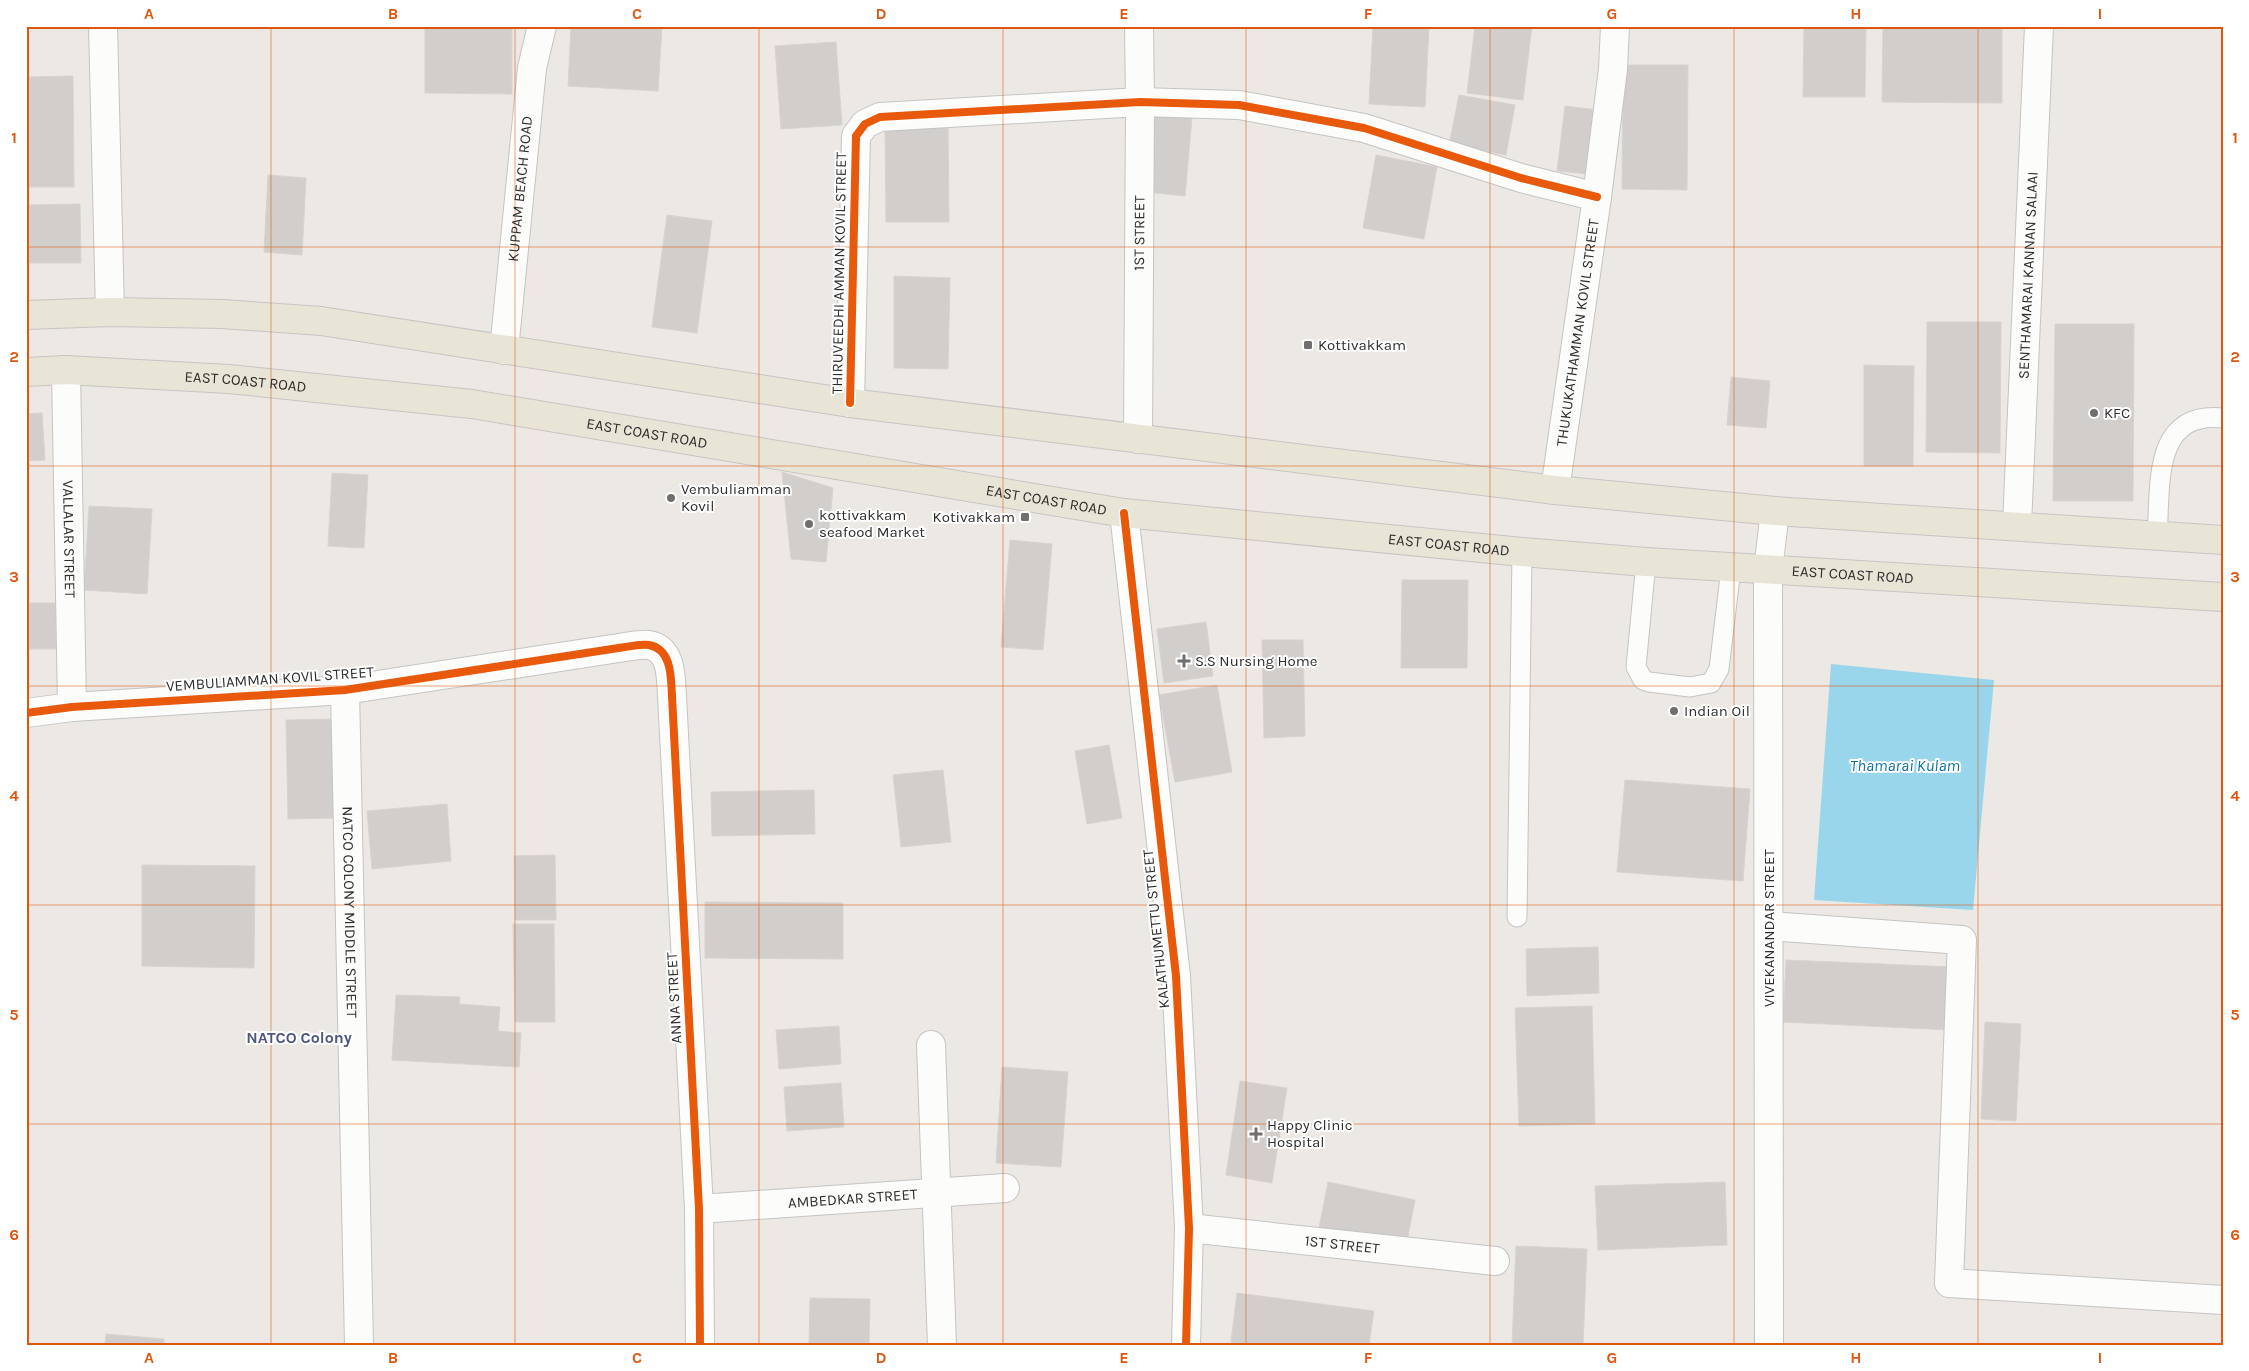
<svg xmlns="http://www.w3.org/2000/svg" width="2249" height="1371" font-family="Karla,sans-serif">
<style>
.water{fill:#99d6ec}
.building{fill:#d1cecb;stroke:#d7d4d0}
.lines{fill:none;stroke-linecap:round;stroke-linejoin:round}
.lane-casing{stroke:#c5c4c5;stroke-width:21}
.street-casing{stroke:#c5c4c5;stroke-width:30}
.secondary-casing{stroke:#c5c4c5;stroke-width:30}
.primary-casing{stroke:#c6c5c4;stroke-width:30}
.lane{stroke:#fcfcfb;stroke-width:19}
.street{stroke:#fcfcfb;stroke-width:28}
.secondary{stroke:#fcfcfb;stroke-width:28}
.primary{stroke:#e8e4d6;stroke-width:28}
.cycleway-casing{stroke:#fff;stroke-width:11}
.cycleway{stroke:#e8590c;stroke-width:8}
.grid{fill:none;stroke:#df570e;stroke-width:1;stroke-opacity:0.55}
.poi-dot{fill:#706f6e;stroke:#fff;stroke-width:2}
.labels{text-anchor:middle;stroke-width:4;stroke-linejoin:round;paint-order:stroke}
.street-label{font-size:15px;fill:#2e2e2e;stroke:#fff}
.poi-label{font-size:15px;fill:#2e2e2e;stroke:#fff;text-anchor:start}
.water-label{font-size:16px;font-style:italic;fill:#0d6fa3;stroke:#fff}
.neighbourhood-label{font-size:16px;font-weight:bold;fill:#4d5680;stroke:#fff}
.neatline{fill:none;stroke:#df570e;stroke-width:2}
.grid-label{font-size:16px;text-anchor:middle;font-weight:bold;fill:#df570e}
</style>
<rect width="100%" height="100%" fill="#ece8e4"/>
<path class="water" d="M1831,664L1994,680L1973,910L1814,900Z"/>
<path class="building" d="M425,26H512V94L425,93Z
M571,26H662L658,91L568,86Z
M1373,26H1429L1425,107L1369,104Z
M1475,26H1532L1523,100L1467,93Z
M1804,26H1866L1865,97H1803Z
M1883,26H2002V103L1882,102Z
M836,42L842,125L781,129L775,46Z
M1623,65H1688L1687,190L1622,189Z
M73,76L74,187H26V77Z
M1459,95L1515,105L1506,155L1449,145Z
M1565,106L1597,110L1588,174L1557,171Z
M1153,115L1192,118L1185,196L1147,192Z
M885,123H948L949,222H886Z
M1376,155L1437,167L1424,239L1363,228Z
M268,175L306,178L302,255L264,252Z
M80,204L81,263H26V205Z
M667,215L712,221L697,333L652,327Z
M894,276L950,278L948,369L894,368Z
M1927,322H2001L2000,453L1926,452Z
M2055,324H2134L2133,501H2053Z
M1864,365L1914,366L1913,466H1864Z
M1731,377L1770,381L1766,428L1727,425Z
M42,413L45,460L26,461V414Z
M782,472L833,488L826,562L791,559Z
M332,473L368,475L364,548L328,546Z
M89,506L152,509L147,594L84,590Z
M1010,540L1052,544L1043,650L1001,647Z
M1402,580H1468L1467,668H1401Z
M26,603H55L56,649H26Z
M1206,622L1213,676L1164,683L1157,629Z
M1262,640H1303L1305,736L1264,738Z
M1217,685L1232,772L1175,782L1159,695Z
M337,719L338,818L288,819L286,720Z
M1109,745L1122,818L1087,824L1075,751Z
M943,770L951,842L901,847L893,775Z
M1625,780L1750,789L1743,881L1617,872Z
M814,790L815,834L712,836L711,792Z
M447,804L451,861L372,869L367,811Z
M555,855L556,920H515L514,856Z
M142,865L255,866L254,968L142,966Z
M705,902L843,903V959L705,958Z
M513,924H554L555,1022H515Z
M1598,947L1599,993L1527,996L1526,949Z
M1786,960L1953,967L1951,1030L1783,1022Z
M396,995L460,997L459,1004L500,1007L498,1031L521,1033L519,1067L392,1060Z
M1592,1006L1595,1124L1519,1126L1515,1008Z
M1985,1022L2021,1024L2016,1121L1981,1119Z
M839,1026L841,1064L779,1069L776,1030Z
M1002,1067L1068,1072L1061,1167L996,1163Z
M1240,1081L1287,1088L1272,1183L1226,1175Z
M841,1083L844,1127L787,1131L784,1087Z
M1328,1182L1415,1200L1406,1246L1319,1228Z
M1725,1182L1727,1245L1598,1250L1595,1186Z
M1516,1246L1587,1249L1583,1345H1512Z
M1237,1293L1374,1311L1369,1345H1253L1231,1342Z
M810,1298L870,1299L869,1345H809Z
M106,1334L164,1339V1345H105Z"/>
<g class="lines">
<defs>
<path id="lane" d="M2157,536C2161,487 2151,411 2223,418
M1646,562L1636,667L1643,680L1649,682L1690,687L1711,683L1719,669L1731,568
M1517,917L1522,552"/>
<g id="street">
<path d="M103,26L110,312"/>
<path id="s1" d="M66,370L72,707"/>
<path d="M850,403L856,136L865,124L880,117L1140,102L1239,105L1364,128L1521,178L1597,197"/>
<path id="s2" d="M1138,439L1140,102L1139,26"/>
<path id="s3" d="M1555,490L1597,197L1613,69L1615,26"/>
<path d="M1124,513L1176,976L1189,1228L1186,1345"/>
<path id="s4" d="M2017,525L2039,26"/>
<path id="s5" d="M345,690L359,1345"/>
<path d="M26,713L72,707L345,690L625,647C633,646 642,644 649,645C672,649 671,678 672,696L699,1209L700,1345"/>
<path d="M1769,926L1962,940L1949,1283L2223,1300"/>
<path d="M931,1045L942,1345"/>
<path id="s6" d="M699,1209L1005,1188"/>
<path id="s7" d="M1189,1228L1495,1261"/>
<path d="M1769,1345L1768,570L1775,511"/>
</g>
<g id="secondary">
<path id="s8" d="M504,350L532,68L542,26"/>
</g>
<g id="primary">
<path d="M26,315L110,312L222,314L321,321L850,403L1555,490L1775,511L2223,540"/>
<path id="s9" d="M26,372L66,370L229,379L472,404L1124,513L1522,552L1646,562L2223,597"/>
</g>
</defs>
<use href="#lane" class="lane-casing"/>
<use href="#street" class="street-casing"/>
<use href="#secondary" class="secondary-casing"/>
<use href="#primary" class="primary-casing"/>
<use href="#lane" class="lane"/>
<use href="#street" class="street"/>
<use href="#secondary" class="secondary"/>
<use href="#primary" class="primary"/>
<defs>
<path id="cycleway" d="M850,403L856,136L865,124L880,117L1140,102L1239,105L1364,128L1521,178L1597,197
M1124,513L1176,976L1189,1228L1186,1345
M26,713L72,707L345,690L625,647C633,646 642,644 649,645C672,649 671,678 672,696L699,1209L700,1345"/>
</defs>
<use href="#cycleway" class="cycleway-casing"/>
<use href="#cycleway" class="cycleway"/>
</g>
<path class="grid" d="M271,26V1345M515,26V1345M759,26V1345M1003,26V1345M1246,26V1345M1490,26V1345M1734,26V1345M1978,26V1345M26,247H2223M26,466H2223M26,686H2223M26,905H2223M26,1124H2223"/>
<g class="poi-dot">
<rect x="1303" y="340" width="10" height="10" rx="2.5"/>
<circle cx="2094" cy="413" r="5"/>
<circle cx="671" cy="498" r="5"/>
<rect x="1020" y="512" width="10" height="10" rx="2.5"/>
<circle cx="809" cy="524" r="5"/>
<path d="M1181.5 653.5h5v5h5v5h-5v5h-5v-5h-5v-5h5z"/>
<circle cx="1674" cy="711" r="5"/>
<path d="M1253.5 1126.5h5v5h5v5h-5v5h-5v-5h-5v-5h5z"/>
</g>
<g class="labels">
<g class="street-label">
<text dy="5" stroke="none"><textPath href="#s8" startOffset="162">KUPPAM BEACH ROAD</textPath></text>
<text dy="5" stroke="none"><textPath href="#s2" startOffset="206">1ST STREET</textPath></text>
<text transform="translate(839 273) rotate(-89)" y="5">THIRUVEEDHI AMMAN KOVIL STREET</text>
<text dy="5" stroke="none"><textPath href="#s4" startOffset="250">SENTHAMARAI KANNAN SALAAI</textPath></text>
<text dy="5" stroke="none"><textPath href="#s3" startOffset="159">THUKUKATHAMMAN KOVIL STREET</textPath></text>
<text dy="5" stroke="none"><textPath href="#s9" startOffset="220">EAST COAST ROAD</textPath></text>
<text dy="5" stroke="none"><textPath href="#s9" startOffset="625">EAST COAST ROAD</textPath></text>
<text dy="5" stroke="none"><textPath href="#s9" startOffset="1030">EAST COAST ROAD</textPath></text>
<text dy="5" stroke="none"><textPath href="#s1" startOffset="169">VALLALAR STREET</textPath></text>
<text dy="5" stroke="none"><textPath href="#s9" startOffset="1435">EAST COAST ROAD</textPath></text>
<text dy="5" stroke="none"><textPath href="#s9" startOffset="1840">EAST COAST ROAD</textPath></text>
<text transform="translate(270 679) rotate(-4)" y="5">VEMBULIAMMAN KOVIL STREET</text>
<text dy="5" stroke="none"><textPath href="#s5" startOffset="222">NATCO COLONY MIDDLE STREET</textPath></text>
<text transform="translate(1769 928) rotate(-90)" y="5">VIVEKANANDAR STREET</text>
<text transform="translate(1156 929) rotate(-96)" y="5">KALATHUMETTU STREET</text>
<text transform="translate(674 998) rotate(-93)" y="5">ANNA STREET</text>
<text dy="5" stroke="none"><textPath href="#s6" startOffset="154">AMBEDKAR STREET</textPath></text>
<text dy="5" stroke="none"><textPath href="#s7" startOffset="154">1ST STREET</textPath></text>
</g>
<g class="poi-label">
<text x="1318" y="350">Kottivakkam</text>
<text x="2104" y="418">KFC</text>
<text x="681" y="494">Vembuliamman<tspan x="681" dy="17">Kovil</tspan></text>
<text x="819" y="520">kottivakkam<tspan x="819" dy="17">seafood Market</tspan></text>
<text x="1015" y="522" text-anchor="end">Kotivakkam</text>
<text x="1195" y="666">S.S Nursing Home</text>
<text x="1684" y="716">Indian Oil</text>
<text x="1267" y="1130">Happy Clinic<tspan x="1267" dy="17">Hospital</tspan></text>
</g>
<g class="water-label">
<text x="1905" y="771">Thamarai Kulam</text>
</g>
<g class="neighbourhood-label">
<text x="299" y="1043">NATCO Colony</text>
</g>
</g>
<rect width="2249" height="1371" fill="none" stroke="#ffffff" stroke-width="55"/>
<rect x="28" y="28" width="2194" height="1316" class="neatline"/>
<g class="grid-label">
<text x="149" y="19">A</text>
<text x="393" y="19">B</text>
<text x="637" y="19">C</text>
<text x="881" y="19">D</text>
<text x="1124" y="19">E</text>
<text x="1368" y="19">F</text>
<text x="1612" y="19">G</text>
<text x="1856" y="19">H</text>
<text x="2100" y="19">I</text>
<text x="14" y="143">1</text>
<text x="2235" y="143">1</text>
<text x="14" y="362">2</text>
<text x="2235" y="362">2</text>
<text x="14" y="582">3</text>
<text x="2235" y="582">3</text>
<text x="14" y="801">4</text>
<text x="2235" y="801">4</text>
<text x="14" y="1020">5</text>
<text x="2235" y="1020">5</text>
<text x="14" y="1240">6</text>
<text x="2235" y="1240">6</text>
<text x="149" y="1363">A</text>
<text x="393" y="1363">B</text>
<text x="637" y="1363">C</text>
<text x="881" y="1363">D</text>
<text x="1124" y="1363">E</text>
<text x="1368" y="1363">F</text>
<text x="1612" y="1363">G</text>
<text x="1856" y="1363">H</text>
<text x="2100" y="1363">I</text>
</g>
</svg>
